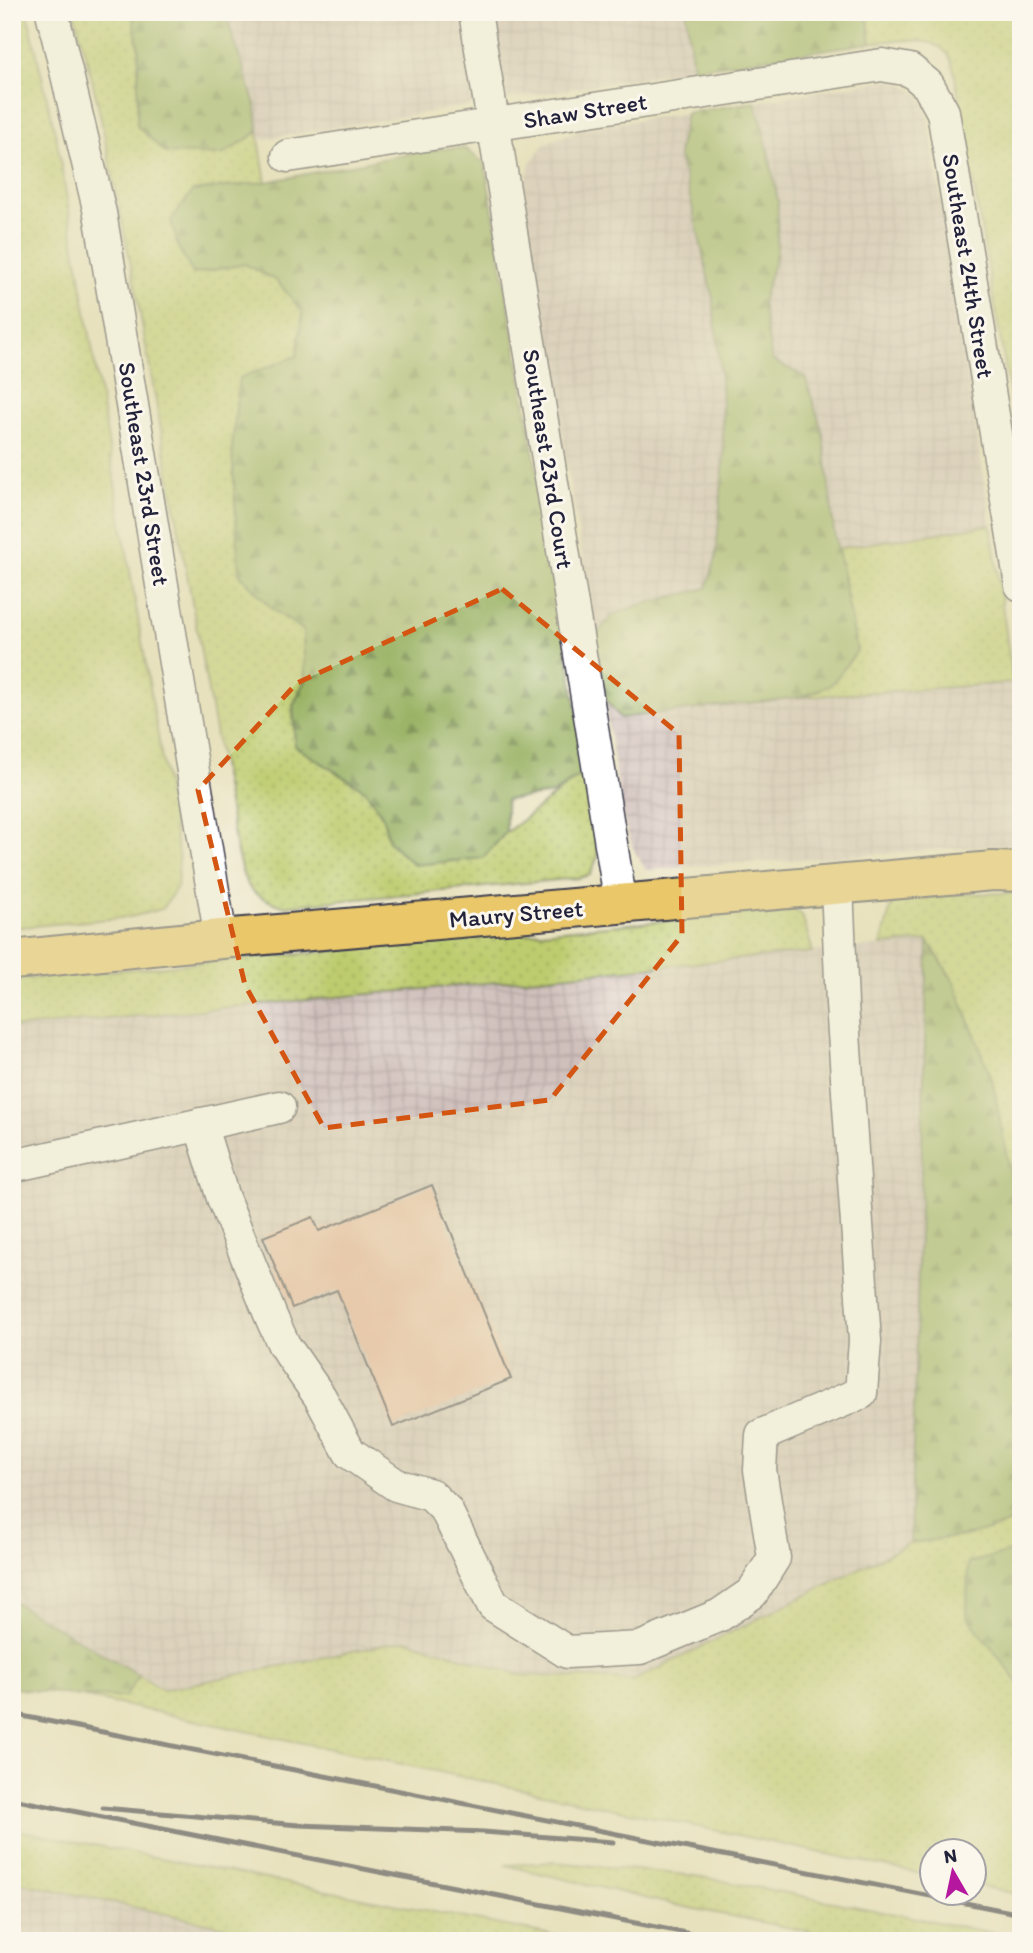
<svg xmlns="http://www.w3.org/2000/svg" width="1033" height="1953" font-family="Itim,sans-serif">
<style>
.industrial{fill:url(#industrial-grid)}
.grass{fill:url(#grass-dots);stroke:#707754;stroke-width:2}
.forest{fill:url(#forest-firs);stroke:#5c694e;stroke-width:2}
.building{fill:#e7ab94}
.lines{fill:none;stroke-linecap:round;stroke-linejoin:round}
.minor-casing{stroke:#403f4f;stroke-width:35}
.major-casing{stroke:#403f4f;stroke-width:42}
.minor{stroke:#fff;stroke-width:32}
.major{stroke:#eac769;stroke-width:38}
.rail{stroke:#22223b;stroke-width:5}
.marked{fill:none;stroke:#d45411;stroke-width:5;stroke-dasharray:14 9;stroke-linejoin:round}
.labels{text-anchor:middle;stroke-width:6;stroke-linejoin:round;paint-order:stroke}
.street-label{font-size:24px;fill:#22223b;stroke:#fbf7ec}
</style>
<defs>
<pattern id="industrial-grid" width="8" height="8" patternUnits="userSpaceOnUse" patternTransform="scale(1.75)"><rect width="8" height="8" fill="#d0c0bc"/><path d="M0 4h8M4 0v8" fill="none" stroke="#b2a5a2"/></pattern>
<pattern id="grass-dots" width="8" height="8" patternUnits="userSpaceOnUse" patternTransform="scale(1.75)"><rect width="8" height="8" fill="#bdcc6e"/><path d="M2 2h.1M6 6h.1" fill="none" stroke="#a2af60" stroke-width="1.8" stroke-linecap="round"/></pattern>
<pattern id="forest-firs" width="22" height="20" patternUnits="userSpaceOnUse" patternTransform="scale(1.75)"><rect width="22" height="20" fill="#96b061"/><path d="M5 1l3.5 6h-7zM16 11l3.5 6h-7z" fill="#7a8f51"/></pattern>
</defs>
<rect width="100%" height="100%" fill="#fbf7ec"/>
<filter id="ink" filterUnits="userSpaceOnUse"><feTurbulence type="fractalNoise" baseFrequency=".0143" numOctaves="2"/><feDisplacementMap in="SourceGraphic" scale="14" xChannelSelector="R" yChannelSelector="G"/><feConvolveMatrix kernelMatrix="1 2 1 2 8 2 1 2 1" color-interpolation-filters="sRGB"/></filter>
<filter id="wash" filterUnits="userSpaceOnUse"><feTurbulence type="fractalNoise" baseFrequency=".00686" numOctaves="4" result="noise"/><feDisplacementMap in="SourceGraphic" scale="28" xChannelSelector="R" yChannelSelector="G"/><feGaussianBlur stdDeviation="1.57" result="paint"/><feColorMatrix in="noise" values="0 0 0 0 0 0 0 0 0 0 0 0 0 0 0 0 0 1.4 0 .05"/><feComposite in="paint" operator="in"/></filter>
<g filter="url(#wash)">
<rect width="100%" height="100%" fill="#e8e1be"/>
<path class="industrial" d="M233,12H686L693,69L259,140L256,107L227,19Z
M885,80L901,82L922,97L928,117L991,525L838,548L823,433L806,378L772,360L762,303L777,254L755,102Z
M686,113L678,154L691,201L713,299L721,380L724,454L716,557L707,588L639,605L613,615L596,635L525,220V186L530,163L545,143L585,128Z
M1013,683L1021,732V842L1016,844L646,870L633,848L624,823L604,697L620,718L802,697Z
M928,941L910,1543L635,1680L520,1675L407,1640L163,1690L12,1601V1028Z
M12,1881L291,1941H12Z"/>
<path class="grass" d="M12,12H27L57,141L179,859L177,887L162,909L131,917L12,928Z
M74,12H132L139,50L137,126L222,155L258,132L266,182L193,191V274L245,264L277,281L303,312L271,608L303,630L305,680L293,706L295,746L366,791L383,817L389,842L483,858L503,835L587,770L598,856L590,875L578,878L283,906C247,894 246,887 237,853L135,285L97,100Z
M867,12H1021V458L954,71C953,66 951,59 948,55C934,34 892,41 871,43Z
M991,525L1013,683L802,697L831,685L857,651L838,548Z
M1021,893V1231L992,1079L954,982L928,941L881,945L892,902L953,894Z
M793,909L802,915L813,952L12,1028V980Z
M1021,1516V1553L1014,1551L968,1563L967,1616L1021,1686V1895L974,1885V1852H932L931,1876L80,1696L125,1697L139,1675L163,1690L407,1640L520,1675L635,1680L910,1543L965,1536L1008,1524Z
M12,1829L583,1941H291L12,1881Z
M555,1862L697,1876L1021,1938V1941H857L670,1904L505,1865Z"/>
<path class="forest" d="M132,12H233L227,19L256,107L258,132L222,155L166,153L137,126L139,50Z
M686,12H867L871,43L693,69Z
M755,102L765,136L778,200L777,254L762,303L772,360L805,377L823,433L834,530L857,651L831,685L802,697L620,718L604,697L596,635L612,615L639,605L707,588L716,557L724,454L721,380L713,299L691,201L678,154L686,113Z
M465,148L485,164L587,770L553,794L506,800V832L483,858L414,865L389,842L383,817L366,791L295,746L293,706L305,680L303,630L271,608L239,573L232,448L239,378L297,356L303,312L277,281L245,264L193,274L178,247L171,220L193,191L266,182L432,149Z
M928,941L954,982L992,1079L1021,1231V1516C988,1536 947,1538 910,1543Z
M1015,1551L1021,1553V1686L967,1616L968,1563Z
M12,1601L139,1675L125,1697L80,1696L12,1688Z"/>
<g id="blocks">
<path class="building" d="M432,1185L511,1379L393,1427L337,1290L292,1308L263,1237L313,1217L319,1231Z"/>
</g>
</g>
<g filter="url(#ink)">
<use href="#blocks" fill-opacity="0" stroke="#403f4f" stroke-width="2"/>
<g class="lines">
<defs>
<path id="minor" d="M52,12L100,213L221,939
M475,12L621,905
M288,156L882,65L910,70L928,85L943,112L1021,585
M200,1124L223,1198L272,1319L284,1345L320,1397L350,1453L396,1485L431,1495L446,1510L493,1605L567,1652L640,1648L720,1615L752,1593L774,1558L760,1470L762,1435L861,1393L865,1341L842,1004L837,885
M12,1166L279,1107"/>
<path id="major" d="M12,960L221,939L993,871L1021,872"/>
</defs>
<use href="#minor" class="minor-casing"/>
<use href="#major" class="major-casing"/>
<use href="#minor" class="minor"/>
<use href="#major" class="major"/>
<path class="rail" d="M12,1714L1021,1914
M12,1799L726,1941
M103,1808L299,1825L484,1832L613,1842"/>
</g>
</g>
<path d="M0 0H1033V1953H0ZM502,589L679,734L682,935L550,1100L324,1128L245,985L198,790L297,683Z" fill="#e8e1be" fill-opacity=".55" fill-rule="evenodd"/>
<path class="marked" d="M502,589L679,734L682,935L550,1100L324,1128L245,985L198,790L297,683Z"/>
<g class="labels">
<g class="street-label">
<text transform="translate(585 111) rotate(-9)" y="8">Shaw Street</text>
<text transform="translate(968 266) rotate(81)" y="8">Southeast 24th Street</text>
<text transform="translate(548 459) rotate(81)" y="8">Southeast 23rd Court</text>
<text transform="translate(144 474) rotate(81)" y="8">Southeast 23rd Street</text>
<text transform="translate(516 914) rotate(-5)" y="8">Maury Street</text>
</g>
</g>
<rect width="1033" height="1953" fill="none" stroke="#fbf7ec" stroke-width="42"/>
<g transform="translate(953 1872) rotate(351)"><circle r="33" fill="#fbf7ec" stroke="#a4a2a5" stroke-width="2"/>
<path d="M0-5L12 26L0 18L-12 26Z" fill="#b5179e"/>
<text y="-10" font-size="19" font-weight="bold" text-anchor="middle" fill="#22223b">N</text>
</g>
</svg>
